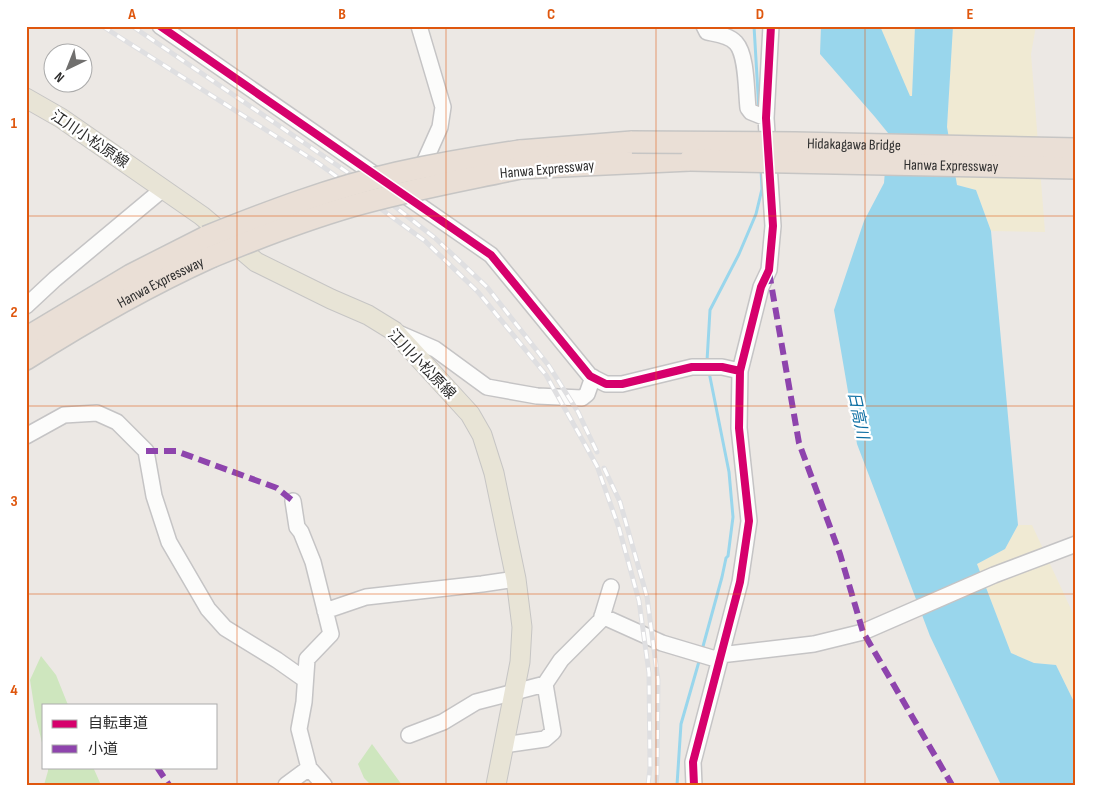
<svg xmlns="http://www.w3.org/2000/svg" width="1102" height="811" font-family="'Sofia Sans Condensed','Noto Sans JP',sans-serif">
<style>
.green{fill:#cee6be}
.sand{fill:#f0ead3}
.water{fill:#99d6ec}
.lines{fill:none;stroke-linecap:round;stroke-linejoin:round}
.stream{stroke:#99d6ec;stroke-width:3}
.minor-casing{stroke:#c5c4c5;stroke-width:18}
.major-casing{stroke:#c6c5c4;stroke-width:21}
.highway-casing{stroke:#c6c5c4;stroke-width:24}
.minor{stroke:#fcfcfb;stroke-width:15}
.major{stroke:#e8e4d6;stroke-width:19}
.highway{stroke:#eadfd6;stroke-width:21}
.rail-casing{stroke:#dfdfe1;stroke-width:5}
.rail{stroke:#fff;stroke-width:3;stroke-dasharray:9;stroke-linecap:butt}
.highway-bridge-casing{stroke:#c6c5c4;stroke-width:24;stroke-linecap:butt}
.highway-bridge{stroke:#eadfd6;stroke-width:21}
.quiet{stroke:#8e44ad;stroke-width:6;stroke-dasharray:12 6;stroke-linecap:butt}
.cycleway-casing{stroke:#fff;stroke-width:11}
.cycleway{stroke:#d6006c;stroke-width:8}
.grid{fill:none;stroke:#df570e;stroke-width:1;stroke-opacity:0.55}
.labels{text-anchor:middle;stroke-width:4.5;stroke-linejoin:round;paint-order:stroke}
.street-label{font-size:15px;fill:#2e2e2e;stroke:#fff}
.water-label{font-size:16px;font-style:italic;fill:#0d6fa3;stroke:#fff}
.neatline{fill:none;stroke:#df570e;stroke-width:2}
.grid-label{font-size:16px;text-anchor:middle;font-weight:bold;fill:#df570e}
</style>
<rect width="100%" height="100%" fill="#ece8e4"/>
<path class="green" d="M41,656L56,675L68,705H44V751L36,718L30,680Z
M372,744L402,785H371L364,778L358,764Z
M48,767H93L101,785H44L48,771Z"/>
<path class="sand" d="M880,26H915L912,96H909Z
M953,26H1036L1031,54L1045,232L991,231L976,190L957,185L947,127Z
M1018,525H1032L1076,620V706L1056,665L1034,663L1011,653L977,564L1005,549Z"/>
<path class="water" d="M821,26H880L910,96H912L915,26H953L947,127L957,185L976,190L991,231L1018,525L1005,549L977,564L1011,653L1034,663L1056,665L1076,706V785H1001L930,636L857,444L834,310L864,221L884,183L888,133L875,117L820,54Z"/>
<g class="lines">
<path class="stream" d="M754,26L759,111
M707,361L710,310L739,254L756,214L762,189L761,169
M702,650L722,577L726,558L728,556L733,517L729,472L709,372
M677,785L681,724L700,658"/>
<defs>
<path id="minor" d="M160,26L491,255L590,376L606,384H622L692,367H722L740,371
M704,26L707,32C716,34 729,35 736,43C747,55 746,91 748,108L751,112L766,118
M419,174L440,127L443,107L419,26
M26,306L55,279L163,189
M398,333L435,349L487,387L537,396L582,398L587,394L593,377
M26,436L64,415L97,413L117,422L146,451L154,496L169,542L208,609L225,628L277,660L304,679
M293,501L297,527L301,532L313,562L331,634L307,659L304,702L299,729L309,768L324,785
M325,611L366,597L482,584L516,579
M602,616L662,643L719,660
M720,655L814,644L863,632L994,575L1076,544
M409,735L443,722L476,702L545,684
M504,745L545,739L553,732L545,684L561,660L601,620L611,587
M286,785L309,768
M694,785L693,762L740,582L749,521L739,428L740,371L761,287L769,270L773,226L766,118L771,26"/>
<path id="major" d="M26,98L61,118L202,216L256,262L331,299L368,315L394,331L470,414L482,435L494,473L516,579L522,627L520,662L496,785"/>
<g id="highway">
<path d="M520,151L632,142"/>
<path d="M520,168L690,160"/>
<path d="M26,338L131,275L206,237"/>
<path id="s1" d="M26,359C86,321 147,286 211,257"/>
</g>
</defs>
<use href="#minor" class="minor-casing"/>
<use href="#major" class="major-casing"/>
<use href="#highway" class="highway-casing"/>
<use href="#minor" class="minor"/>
<use href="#major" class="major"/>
<use href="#highway" class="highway"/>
<defs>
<path id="rail" d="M102,26L318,163L425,241L478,292L546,375L597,466L619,528L639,601L649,673L650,768L648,785
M132,26L375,191L435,238L487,287L549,366L578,412L597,452
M604,468L620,502L647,597L658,680L657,774L656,785"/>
</defs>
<use href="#rail" class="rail-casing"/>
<use href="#rail" class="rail"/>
<defs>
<g id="highway-bridge">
<path id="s2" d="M632,142L795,143L1076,149"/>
<path id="s3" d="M690,160L1076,168"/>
<path d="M206,237C268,212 331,188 397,173C438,164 479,157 520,151"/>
<path d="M211,257C257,238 304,220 352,206C407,190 464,180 520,168"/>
</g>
</defs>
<use href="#highway-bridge" class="highway-bridge-casing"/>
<use href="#highway-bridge" class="highway-bridge"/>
<path class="quiet" d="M769,272L799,443L840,554L863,632L952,785
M146,451H176L277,488L293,501
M157,767L169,785"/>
<defs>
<path id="cycleway" d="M160,26L491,255L590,376L606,384H622L692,367H722L740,371
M694,785L693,762L740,582L749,521L739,428L740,371L761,287L769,270L773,226L766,118L771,26"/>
</defs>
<use href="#cycleway" class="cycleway-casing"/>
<use href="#cycleway" class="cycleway"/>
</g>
<path class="grid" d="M237,26V785M446,26V785M656,26V785M865,26V785M26,216H1076M26,406H1076M26,594H1076"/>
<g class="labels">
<g class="street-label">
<text transform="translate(90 139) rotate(34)" y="5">江川小松原線</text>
<text dy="5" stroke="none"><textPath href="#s2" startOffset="222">Hidakagawa Bridge</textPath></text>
<text dy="5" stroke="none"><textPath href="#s3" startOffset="261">Hanwa Expressway</textPath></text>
<text transform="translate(547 169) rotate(-5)" y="5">Hanwa Expressway</text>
<text dy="5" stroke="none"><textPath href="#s1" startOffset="155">Hanwa Expressway</textPath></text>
<text transform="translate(422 364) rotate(46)" y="5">江川小松原線</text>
</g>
<g class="water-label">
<text transform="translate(859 415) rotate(78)" y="6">日高川</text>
</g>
</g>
<rect width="1102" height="811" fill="none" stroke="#ffffff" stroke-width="55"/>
<rect x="42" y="704" width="175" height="65" fill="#ffffff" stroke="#ababab"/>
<rect x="52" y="720" width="25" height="8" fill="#d6006c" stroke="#ababab"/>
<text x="88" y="728" font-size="15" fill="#2e2e2e">自転車道</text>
<rect x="52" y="745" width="25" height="8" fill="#8e44ad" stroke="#ababab"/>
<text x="88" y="754" font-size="15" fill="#2e2e2e">小道</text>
<g transform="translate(68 68) rotate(223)"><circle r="24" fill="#ffffff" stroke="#ababab"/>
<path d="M0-4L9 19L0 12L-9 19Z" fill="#706f6e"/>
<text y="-8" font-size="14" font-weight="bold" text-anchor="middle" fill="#2e2e2e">N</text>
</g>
<rect x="28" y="28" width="1046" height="756" class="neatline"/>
<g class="grid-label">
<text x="132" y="19">A</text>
<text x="342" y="19">B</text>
<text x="551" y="19">C</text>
<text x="760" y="19">D</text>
<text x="970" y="19">E</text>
<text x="14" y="128">1</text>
<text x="14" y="317">2</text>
<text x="14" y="506">3</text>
<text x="14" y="695">4</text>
</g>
</svg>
